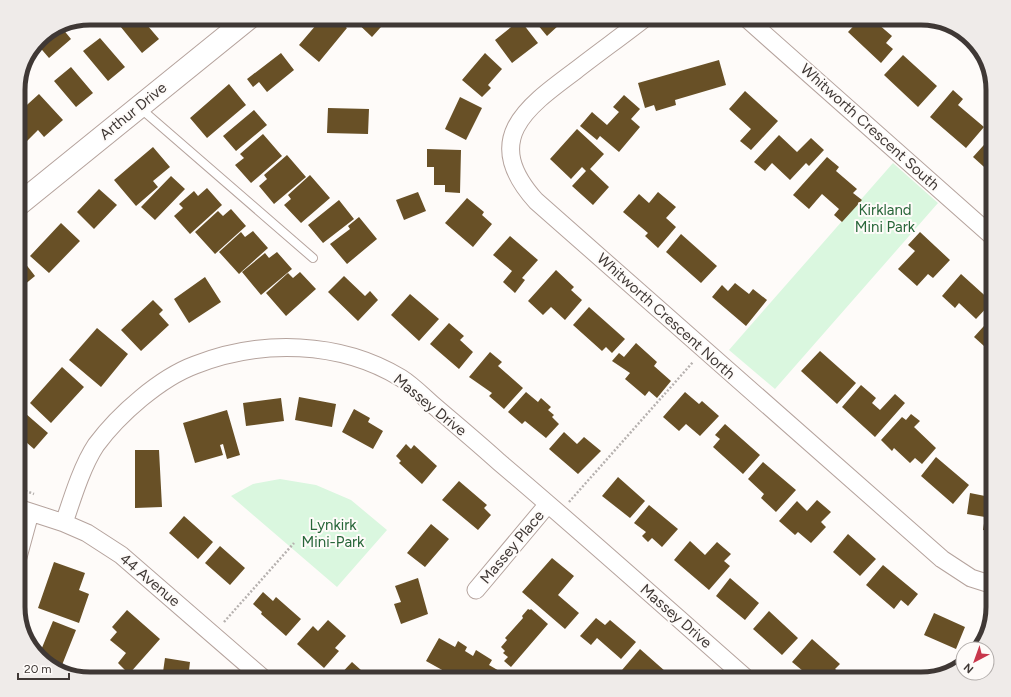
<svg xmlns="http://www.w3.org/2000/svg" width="1011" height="697" font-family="Figtree,sans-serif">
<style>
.green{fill:#daf7df}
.building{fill:#685026}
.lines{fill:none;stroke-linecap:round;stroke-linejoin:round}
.service-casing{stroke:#b5a39d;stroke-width:10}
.minor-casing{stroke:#b5a39d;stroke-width:19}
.secondary-casing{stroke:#b5a39d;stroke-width:24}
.path{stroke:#b6b1af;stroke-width:2.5;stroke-dasharray:2 2;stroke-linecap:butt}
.service{stroke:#fff;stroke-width:8}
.minor{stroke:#fff;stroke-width:17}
.secondary{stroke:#fff;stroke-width:22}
.labels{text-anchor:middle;stroke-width:4;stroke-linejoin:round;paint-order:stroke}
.street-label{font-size:15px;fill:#3f3835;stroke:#fefbf9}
.park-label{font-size:15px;fill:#286639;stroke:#fefbf9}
.rim{fill:none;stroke:#3f3835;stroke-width:5}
</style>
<rect width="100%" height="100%" fill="#fefbf9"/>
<path class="green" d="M893,163L938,203L775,389L729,350Z
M280,479L316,485L351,500L387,530L337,587L231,496L253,484Z"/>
<path class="building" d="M121,18H141L159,39L142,53L120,26L125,22Z
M322,18H335L347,28L319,62L299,45Z
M352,18H389L372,37Z
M532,18H561L556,22L559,25L547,36Z
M861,18H871L892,36L886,43L893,49L881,63L848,32Z
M520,20L538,43L512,63L495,40Z
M62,28L71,39L49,58L37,44L39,39L53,30L56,34Z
M100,38L125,67L108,81L83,51Z
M281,53L294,70L267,92L259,82L253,87L247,79Z
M485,53L502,69L488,85L491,88L482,97L462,80Z
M903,55L937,86L918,107L884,75Z
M719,60L726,85L675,100L676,105L656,111L654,105L645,108L638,83Z
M71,67L93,93L76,107L54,81Z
M229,84L246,105L207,138L190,118Z
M953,90L963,99L958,105L984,127L966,148L930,117Z
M745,91L778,121L751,150L740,141L751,129L729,109Z
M39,94L63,120L44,137L38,130L27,141L18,131V113Z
M624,95L640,109L631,119L640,127L619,152L600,136L597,140L580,126L592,112L607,125L619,112L613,107Z
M460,97L482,108L466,140L445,129Z
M328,108L369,109L368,134L327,133Z
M254,110L267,125L236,151L223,136Z
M577,129L604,154L590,169L609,187L593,205L572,186L586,171L582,167L571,179L550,159Z
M263,134L282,156L251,183L235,165L244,158L240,154Z
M779,135L797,152L811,138L824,150L809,166L806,163L790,180L772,163L765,171L754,162Z
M993,135V175L973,157Z
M18,140L27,149L18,157Z
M153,147L170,167L153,181L158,187L136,206L114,180Z
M427,149L461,150L460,193L445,192V185H434V167H427Z
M287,155L306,177L274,204L259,186L267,179L264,175Z
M827,157L839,167L836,171L857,189L853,193L862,200L842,222L834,215L839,209L822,194L809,209L793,195Z
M310,175L330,198L301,223L284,205L291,199L288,195Z
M171,176L185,189L155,220L141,207Z
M207,188L222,205L190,234L174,216L183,208L179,204L194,191L198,196Z
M99,189L117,205L94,229L77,212Z
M418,192L426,211L404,220L396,200Z
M658,192L676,207L666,218L676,227L658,248L645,236L648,233L623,212L639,194L649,203Z
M467,198L484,212L482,215L492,224L473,247L445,223Z
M339,200L354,219L323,243L308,225Z
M231,209L246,226L215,254L195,232L218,211L223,216Z
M359,217L377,239L347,264L330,244L350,229L348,226Z
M61,223L80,241L49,273L30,256Z
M253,231L268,248L239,274L219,252L241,232L245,237Z
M920,232L950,260L933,278L928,274L917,286L898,269L915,251L908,245Z
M681,234L717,266L701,283L666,252Z
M510,236L538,260L522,278L525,280L515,293L503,282L512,271L493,255Z
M277,252L292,269L261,295L242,272L265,253L269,258Z
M21,258L35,276L18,290V261Z
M556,270L574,287L571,290L582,300L565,320L551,307L543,315L528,301Z
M300,272L316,289L286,316L266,293L288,273L293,278Z
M961,274L992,302L976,319L959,303L955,308L942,296Z
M344,276L365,296L370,291L378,300L358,321L328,292Z
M205,277L221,302L189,323L174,299Z
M735,283L749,294L753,289L767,300L746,326L712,297L722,285L728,291Z
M410,294L439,319L419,341L391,315Z
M153,300L163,310L159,314L169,325L141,351L121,330Z
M589,307L625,339L612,353L606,347L602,351L573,325Z
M993,316V336L984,346L974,337Z
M449,323L464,336L460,340L473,352L459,369L430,344Z
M97,328L128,354L101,387L69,360Z
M636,343L657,362L654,366L671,381L657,398L649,391L645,396L625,379L630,373L612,361L619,353L624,357Z
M820,351L856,383L837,404L801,371Z
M490,352L502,362L498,366L523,388L504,409L489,396L492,393L469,377Z
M62,367L84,387L51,423L30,403Z
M861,385L876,398L872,403L880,410L895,394L905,403L875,437L842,407Z
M526,392L538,402L541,398L551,407L548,410L554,415L552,417L559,424L546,438L525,421L522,424L508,412Z
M685,392L699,404L702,401L719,416L700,436L686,424L679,431L663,417Z
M299,397L336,404L332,427L295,420Z
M281,398L284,421L246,426L243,403Z
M18,407L48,433L34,449L18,435Z
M354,409L370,418L368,422L383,431L373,449L342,432Z
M227,410L240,455L227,459L223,444L220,445L223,455L195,463L183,423Z
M911,414L920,421L914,427L936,448L922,464L915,458L910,463L894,448L892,451L881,440L902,417L906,420Z
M725,424L760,455L743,474L713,447L720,439L715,435Z
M564,432L577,444L584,437L601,451L578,474L549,449Z
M406,444L411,449L414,445L437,466L422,484L399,463L401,461L396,456Z
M135,450H159L162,507L135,508Z
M936,457L969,485L953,504L921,476Z
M763,462L796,490L776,512L761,498L764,494L748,479Z
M618,477L645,501L630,518L602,496Z
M459,481L487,505L484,508L491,515L478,530L442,500Z
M970,493L990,497L989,506L993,507V531L983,530L985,517L967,514Z
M817,500L831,512L821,522L826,527L811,543L798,532L795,535L779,521L797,501L807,511Z
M649,505L678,529L662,547L652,538L648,542L642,536L646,532L634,523Z
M184,516L213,542L198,559L169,533Z
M431,524L449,539L425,567L407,553Z
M848,534L876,559L860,576L833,552Z
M690,541L705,555L717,542L731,554L724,561L730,566L709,590L674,560Z
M220,546L245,568L230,585L205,563Z
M552,558L574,576L558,595L579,613L565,629L522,592Z
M54,562L85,573L79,590L89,594L79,623L38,608Z
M883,565L918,594L908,606L901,600L894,609L866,585Z
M418,578L428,614L401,624L394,604L401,602L395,586Z
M730,578L759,603L745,620L716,596Z
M263,592L273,601L276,597L301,619L286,636L261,614L262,612L253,604Z
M528,609L530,610L531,609L548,624L511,667L504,661L508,657L503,653L505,651L501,647L507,640L505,638L523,618L522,616Z
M127,610L160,639L129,674L118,663L126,653L110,640L117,632L112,627Z
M769,611L798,638L782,655L753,629Z
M934,613L965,627L956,649L924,635Z
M596,618L605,625L610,620L636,642L621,659L597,638L591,645L580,636Z
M328,620L346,636L335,648L339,651L324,668L297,644L313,626L318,631Z
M53,621L76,630L60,670L50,667L39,655Z
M439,638L455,647L458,641L467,647L465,651L473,656L476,650L492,660L489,665L501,672L497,679H444L441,677L444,671L426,661Z
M812,639L840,664L835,669L844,676L841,679H818L803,671L792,662Z
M640,649L674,679H618L616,677Z
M165,658L190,662L188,679H162Z
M352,662L371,679H336Z"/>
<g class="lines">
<defs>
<path id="service" d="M140,108L313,258"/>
<path id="minor" d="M645,18C622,36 598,53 575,71C525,108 481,140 536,201L942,559L971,578L993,585
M746,18L993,237
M18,508L64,523L87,533L121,555L264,679
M64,523C72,499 82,466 96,445C119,414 160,378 195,365C261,339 340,341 401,378C412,385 422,395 432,404C454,423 477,442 499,462C583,533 664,606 747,679
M18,557L30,513
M476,590L548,504"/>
<path id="secondary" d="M18,205L249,18"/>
</defs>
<use href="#service" class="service-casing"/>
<use href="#minor" class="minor-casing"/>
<use href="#secondary" class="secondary-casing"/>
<path class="path" d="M18,488L34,494
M569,502L693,362
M224,622L294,543
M281,674L286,679"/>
<use href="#service" class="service"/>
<use href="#minor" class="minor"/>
<use href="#secondary" class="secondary"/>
</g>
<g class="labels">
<g class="street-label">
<text transform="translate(133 111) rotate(-39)" y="5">Arthur Drive</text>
<text transform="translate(870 127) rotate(42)" y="5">Whitworth Crescent South</text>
<text transform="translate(666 316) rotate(42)" y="5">Whitworth Crescent North</text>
<text transform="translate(430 405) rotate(39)" y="5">Massey Drive</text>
<text transform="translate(512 547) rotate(-50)" y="5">Massey Place</text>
<text transform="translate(150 580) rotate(40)" y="5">44 Avenue</text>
<text transform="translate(676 616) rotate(41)" y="5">Massey Drive</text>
</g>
<g class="park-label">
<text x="885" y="215">Kirkland<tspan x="885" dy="17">Mini Park</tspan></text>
<text x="333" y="530">Lynkirk<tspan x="333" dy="17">Mini-Park</tspan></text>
</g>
</g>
<path d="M0 0H1011V697H0ZM90 25H921A65 65 0 0 1 986 90V607A65 65 0 0 1 921 672H90A65 65 0 0 1 25 607V90A65 65 0 0 1 90 25Z" fill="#efebe9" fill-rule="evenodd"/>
<path class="rim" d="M90 25H921A65 65 0 0 1 986 90V607A65 65 0 0 1 921 672H90A65 65 0 0 1 25 607V90A65 65 0 0 1 90 25Z"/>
<g transform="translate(975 661) rotate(221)"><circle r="19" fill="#fefbf9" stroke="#b2adab"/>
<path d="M0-3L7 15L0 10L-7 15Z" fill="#c8374c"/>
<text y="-6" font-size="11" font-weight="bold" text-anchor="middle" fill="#3f3835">N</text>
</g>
<path d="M18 673v6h51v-6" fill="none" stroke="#3f3835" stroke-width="2"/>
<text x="24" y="673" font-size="12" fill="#3f3835" stroke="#fefbf9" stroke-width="3" paint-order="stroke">20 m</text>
</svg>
